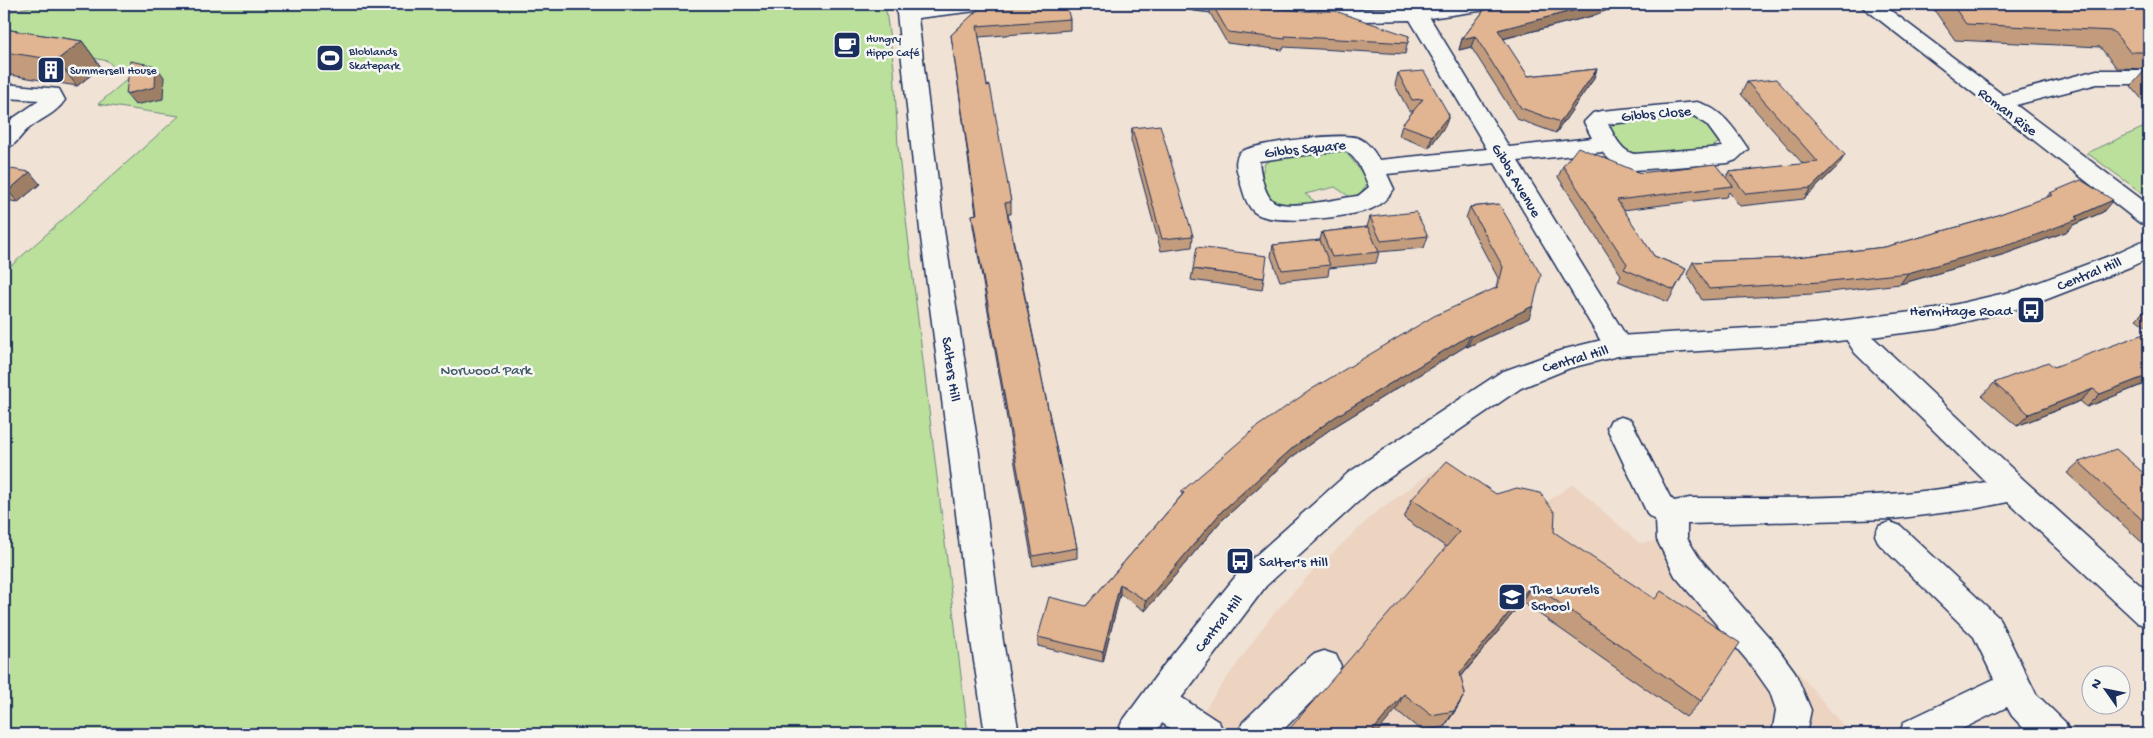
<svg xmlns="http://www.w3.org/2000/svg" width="2153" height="738" font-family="'Gochi Hand',sans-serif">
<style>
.built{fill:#ecd4c1}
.green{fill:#bae09b;stroke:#6a887c}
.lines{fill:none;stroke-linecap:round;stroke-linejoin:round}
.minor-casing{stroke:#1b2f5e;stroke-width:3}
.major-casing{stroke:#1b2f5e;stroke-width:3}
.minor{fill:#f6f6f2;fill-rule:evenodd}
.major{fill:#f6f6f2;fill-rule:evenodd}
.wall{fill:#c29c7d;stroke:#1b2f5e}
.shaded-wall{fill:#9e7f66;stroke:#1b2f5e}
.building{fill:#e1b591;stroke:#1b2f5e}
.labels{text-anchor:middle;stroke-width:5;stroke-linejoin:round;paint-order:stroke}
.far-poi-label{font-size:12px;fill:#1b2f5e;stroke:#f6f6f2;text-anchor:start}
.street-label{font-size:15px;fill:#1b2f5e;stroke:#f6f6f2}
.poi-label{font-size:15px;fill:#1b2f5e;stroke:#f6f6f2;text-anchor:start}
.park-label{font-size:15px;fill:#435b6d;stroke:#f6f6f2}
</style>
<rect width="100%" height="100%" fill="#f0e2d5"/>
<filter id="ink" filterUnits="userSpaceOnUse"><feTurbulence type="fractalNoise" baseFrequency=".02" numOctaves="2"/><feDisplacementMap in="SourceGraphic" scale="10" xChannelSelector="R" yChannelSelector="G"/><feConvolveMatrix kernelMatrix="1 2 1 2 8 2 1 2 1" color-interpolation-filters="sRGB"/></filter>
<g filter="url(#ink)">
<path class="built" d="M1435,470L1476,496L1534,511L1573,484L1639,543L1686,538L1850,734H1187L1269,619L1308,576L1376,512Z"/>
<path class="green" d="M42,4H885L894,68L898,146L907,228L968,734H4V272L179,116L98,104L136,72L116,70L108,61L4,40V13Z
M1692,114L1700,117L1721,141L1712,147L1650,156L1629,152L1622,148L1611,128L1614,124Z
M2149,125V198L2087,153Z
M1338,148L1345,151L1367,179V184L1360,194L1350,197L1335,187L1305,194L1317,203L1278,208L1267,202L1262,174L1265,163L1281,156Z"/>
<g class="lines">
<defs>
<path id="minor" d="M896,4H916V6L994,4L991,8L984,10L918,18L944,230L978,446L1003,641L1019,734H985L971,641L948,446L920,230Z
M1184,4H1246L1254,6L1257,10L1254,14L1247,16L1194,10L1187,8Z
M1445,4H1496L1493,8L1486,10L1430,18L1509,147L1592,138L1584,122L1593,113L1601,111L1697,102C1722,109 1734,128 1748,149L1736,160L1728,163L1634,170L1614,164L1602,152L1518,161L1628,339L1632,346L1628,353L1618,356L1608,353L1495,163L1387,174L1394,189C1388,198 1381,205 1371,209C1350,217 1273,227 1254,212C1246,205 1243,191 1240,181C1237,170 1233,162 1240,152C1256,143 1341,132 1358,138C1368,142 1374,151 1379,160L1487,149L1410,20L1314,22L1307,20L1304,16L1307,12L1314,10L1417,8ZM1694,116L1707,125L1723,147L1634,154C1621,151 1614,135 1608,124ZM1344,150C1358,158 1363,173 1369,187L1358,196C1339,198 1287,211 1273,201C1264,194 1260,171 1259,161Z
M1859,4H1882L2003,95L2097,70H2149V84H2097L2016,105L2149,205V225L2140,223Z
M4,84L59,89L65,100C56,114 40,119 28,129C19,137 16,146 4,149V128L12,119L40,100L4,98Z
M1853,320L1862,323L1875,339L2024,480L2149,593V627L2138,623L2008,502L1973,509L1893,519L1687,524V538L1698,556L1774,643L1795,672L1811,710L1806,734H1772L1776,710L1770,692L1751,665L1675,576L1657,540L1656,521L1648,515L1607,428L1611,420L1621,417L1631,420L1670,497L1674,501L1690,498C1788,498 1889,500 1986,482L1855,353L1840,330L1844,323Z
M1890,522L1901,526L1998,617L2036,694L2065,722L2070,734H2029L2012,716L2007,707L1952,734H1899L1904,722L1994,679L1974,637L1879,544L1875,535L1879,526Z
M1324,651L1336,655L1341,666L1336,677L1279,734H1238L1243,722L1312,655Z
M1158,685L1170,690L1219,722L1224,734H1178L1146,712L1141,701L1146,690Z"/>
<path id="major" d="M2149,238V258L2130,267L2032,305L1936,329L1814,344L1618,356L1570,368L1521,388L1370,491L1266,586L1154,734H1117L1122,722L1164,665L1244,566L1348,473L1501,372L1565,349L1618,336L1814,324L1936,309L2018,290L2112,255Z"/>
</defs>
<use href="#minor" class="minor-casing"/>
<use href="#major" class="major-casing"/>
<use href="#minor" class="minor"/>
<use href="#major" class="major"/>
</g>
<path class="wall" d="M984,4L1070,19V30L979,37L987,86L1011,202V214H1008L1077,548V558L1033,566L973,226L972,215L976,214L951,35Z
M1211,4H1229L1409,36L1405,54L1284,47L1283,50L1227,43L1210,13Z
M1489,4L1592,16L1503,39L1528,76L1597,69L1593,80L1556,133L1517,119L1471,47L1459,50L1462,39Z
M1930,4H2149V69L2117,68L2100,47L1955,40Z
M4,29L82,41L101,67L77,86L4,74Z
M2145,70H2149V108L2131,86Z
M1398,73L1449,115L1445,126L1429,148L1399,136L1402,125L1413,111H1409L1395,85Z
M1747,82L1838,166L1804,199L1740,206L1729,192L1726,197L1623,210L1654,256L1686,269L1668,302L1618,281L1621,275L1558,177L1563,166L1640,173L1726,178L1729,172L1803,164L1741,94Z
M1132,128L1193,236L1192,247L1161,251L1131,140Z
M4,168L40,184L18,202L4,200Z
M2050,193L2103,212L2073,225L2068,231L2005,254L1900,284L1812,294L1702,300L1687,274L1693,262L1788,258L1885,247L1986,219L2046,198Z
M1499,204L1529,318L1467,347L1466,346L1332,428L1292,457L1220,522L1145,611L1120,594L1103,662L1038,646V637L1086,606L1182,495V491L1496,288L1498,278L1466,218L1470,207Z
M1370,217L1428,236L1424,248L1379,252L1376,263L1329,268L1328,276L1280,281L1271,256L1273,245L1320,240L1322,232L1367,227Z
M1193,269L1264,278L1262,290L1191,280Z
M2149,306V329L2136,319Z
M2054,367L2149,382L2087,407L2080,401L2017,426L1982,396L1994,383Z
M2079,462L2149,478V546L2147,547L2067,473Z
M1412,499L1554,532L1701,701L1686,717L1522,602L1461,677L1465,694L1444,727L1422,731L1396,710L1446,547L1404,518Z"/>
<path class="shaded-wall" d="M1599,4H1624L1592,16L1494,41L1498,30Z
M1475,36L1471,47L1459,50L1462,39Z
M82,41L101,67L77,86L57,60Z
M156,66L164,77L163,99L135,105L126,94Z
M1597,69L1593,80L1556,133L1560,122Z
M1449,115L1445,126L1429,148L1432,136Z
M1845,155L1838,166L1804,199L1811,188Z
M30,172L40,184L18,202L8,191Z
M2113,200L2103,212L2073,225L2068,231L2005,254L1900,284L1908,273L2075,217Z
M1533,306L1529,318L1467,347L1472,336Z
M1470,335L1466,346L1332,428L1292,457L1220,522L1145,611L1146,601L1222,511L1295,446L1335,417Z
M2149,375V382L2087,407L2100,394Z
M2093,389L2080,401L2017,426L2029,414Z
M1120,584V594L1103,662V652Z
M1532,584L1522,602L1450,690L1460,673Z
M1404,694L1396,710L1376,734H1370Z
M1465,694L1456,710L1444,727L1454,711Z"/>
<path class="building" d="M984,4H1066L1070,19L977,26L987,86L990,85L1011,202L1005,203L1077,548L1033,556L972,215L977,214L951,35Z
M1212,4H1229L1305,11H1335L1409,36L1408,43L1285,36V39L1228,32Z
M1489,4H1599L1498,30L1528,76L1597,69L1560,122L1521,108L1475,36L1462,39Z
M1952,4H2149V52H2130L2113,31L1966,24Z
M4,29L82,41L57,60L4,52Z
M130,61L156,66L155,87L126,94Z
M2145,70H2149V75Z
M1424,71L1449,115L1432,136L1402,125L1423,99L1412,100L1398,73Z
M1776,79L1845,155L1811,188L1746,194L1729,172L1818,162L1747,82Z
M1160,125L1193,236L1162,239L1132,128Z
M1578,147L1640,173L1715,164L1733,186L1617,200L1654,256L1686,269L1674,290L1624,269L1627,264L1563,166Z
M4,168L30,172L8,191L4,190Z
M2081,180L2113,200L2075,217L2078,219L2015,243L1908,273L1820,282L1709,289L1693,262L1788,258L1885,247L1986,219L2053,195L2050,193Z
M1499,204L1541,275L1533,306L1472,336L1470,335L1335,417L1295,446L1222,511L1146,601L1120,584L1103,652L1038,637L1049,597L1086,606L1184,493L1182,491L1258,426L1312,389L1434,316L1498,287L1503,267L1470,207Z
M1416,212L1428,236L1381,241L1370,217Z
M1368,227L1379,252L1332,257L1322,232Z
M1320,240L1330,265L1282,270L1273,245Z
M1197,247L1267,256L1264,278L1193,269Z
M2149,332V375L2100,394L2093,389L2029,414L1994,383L2048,362L2054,367Z
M2116,449L2149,478V526L2079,462Z
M1447,461L1496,494L1517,488L1540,493L1555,513L1554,532L1655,599L1661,591L1740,643L1701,701L1532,584L1460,673L1465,694L1454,711L1431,715L1404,694L1370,734H1285L1459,532L1412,499Z"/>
</g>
<defs>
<symbol id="cafe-square" viewBox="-11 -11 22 22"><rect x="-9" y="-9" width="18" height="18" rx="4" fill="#1b2f5e" stroke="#f6f6f2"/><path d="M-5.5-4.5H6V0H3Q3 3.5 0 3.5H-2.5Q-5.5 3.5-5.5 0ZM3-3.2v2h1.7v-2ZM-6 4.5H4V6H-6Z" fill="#fff"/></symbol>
<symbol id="stadium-square" viewBox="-11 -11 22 22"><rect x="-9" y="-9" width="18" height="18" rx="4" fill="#1b2f5e" stroke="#f6f6f2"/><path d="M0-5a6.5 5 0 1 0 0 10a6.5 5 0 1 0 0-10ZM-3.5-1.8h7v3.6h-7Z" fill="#fff"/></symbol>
<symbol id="building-square" viewBox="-11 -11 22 22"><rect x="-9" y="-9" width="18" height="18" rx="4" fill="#1b2f5e" stroke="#f6f6f2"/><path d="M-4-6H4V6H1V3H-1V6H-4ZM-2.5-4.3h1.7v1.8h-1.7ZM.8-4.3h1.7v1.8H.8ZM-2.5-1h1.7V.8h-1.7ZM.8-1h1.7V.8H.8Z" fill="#fff"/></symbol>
<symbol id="bus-square" viewBox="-11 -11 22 22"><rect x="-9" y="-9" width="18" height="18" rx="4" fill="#1b2f5e" stroke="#f6f6f2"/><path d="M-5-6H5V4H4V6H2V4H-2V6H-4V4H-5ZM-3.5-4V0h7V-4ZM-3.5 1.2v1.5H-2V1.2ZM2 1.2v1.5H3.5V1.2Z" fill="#fff"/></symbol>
<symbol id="school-square" viewBox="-11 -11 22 22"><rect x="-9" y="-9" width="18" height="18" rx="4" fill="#1b2f5e" stroke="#f6f6f2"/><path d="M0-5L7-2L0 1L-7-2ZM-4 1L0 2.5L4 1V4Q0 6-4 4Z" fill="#fff"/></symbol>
</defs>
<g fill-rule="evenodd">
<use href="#cafe-square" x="831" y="29" width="32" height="32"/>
<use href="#stadium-square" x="314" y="42" width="32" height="32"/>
<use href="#building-square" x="35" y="54" width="32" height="32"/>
<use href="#bus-square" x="2015" y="294" width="32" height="32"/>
<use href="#bus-square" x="1224" y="545" width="32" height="32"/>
<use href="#school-square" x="1496" y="581" width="32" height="32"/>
</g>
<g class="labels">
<g class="far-poi-label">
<text x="866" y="42">Hungry<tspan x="866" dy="14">Hippo Café</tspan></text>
<text x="349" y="55">Bloblands<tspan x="349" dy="14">Skatepark</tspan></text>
<text x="70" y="74">Summersell House</text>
</g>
<g class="street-label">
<text transform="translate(2008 111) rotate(37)" y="5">Roman Rise</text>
<text transform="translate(1656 113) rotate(-5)" y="5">Gibbs Close</text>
<text transform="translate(1305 148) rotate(-6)" y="5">Gibbs Square</text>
<text transform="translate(1517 180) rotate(59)" y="5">Gibbs Avenue</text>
<text transform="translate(2089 273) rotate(-22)" y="5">Central Hill</text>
<text transform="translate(1575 358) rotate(-16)" y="5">Central Hill</text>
<text transform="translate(952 369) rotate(82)" y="5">Salters Hill</text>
<text transform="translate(1218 623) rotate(-52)" y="5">Central Hill</text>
</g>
<g class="poi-label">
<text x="2012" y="315" text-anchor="end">Hermitage Road</text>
<text x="1259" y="566">Salter's Hill</text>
<text x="1531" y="593">The Laurels<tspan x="1531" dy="17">School</tspan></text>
</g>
<g class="park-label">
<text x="486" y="374">Norwood Park</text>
</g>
</g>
<rect width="2153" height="738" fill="none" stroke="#f6f6f2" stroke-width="20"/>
<rect x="10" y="10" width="2133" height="718" fill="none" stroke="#1b2f5e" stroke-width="2" filter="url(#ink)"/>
<g transform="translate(2106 690) rotate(303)"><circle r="24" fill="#f6f6f2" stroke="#9ea6b7"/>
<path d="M0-4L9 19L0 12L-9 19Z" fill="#1b2f5e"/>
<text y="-8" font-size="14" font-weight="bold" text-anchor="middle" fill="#1b2f5e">N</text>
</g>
</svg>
